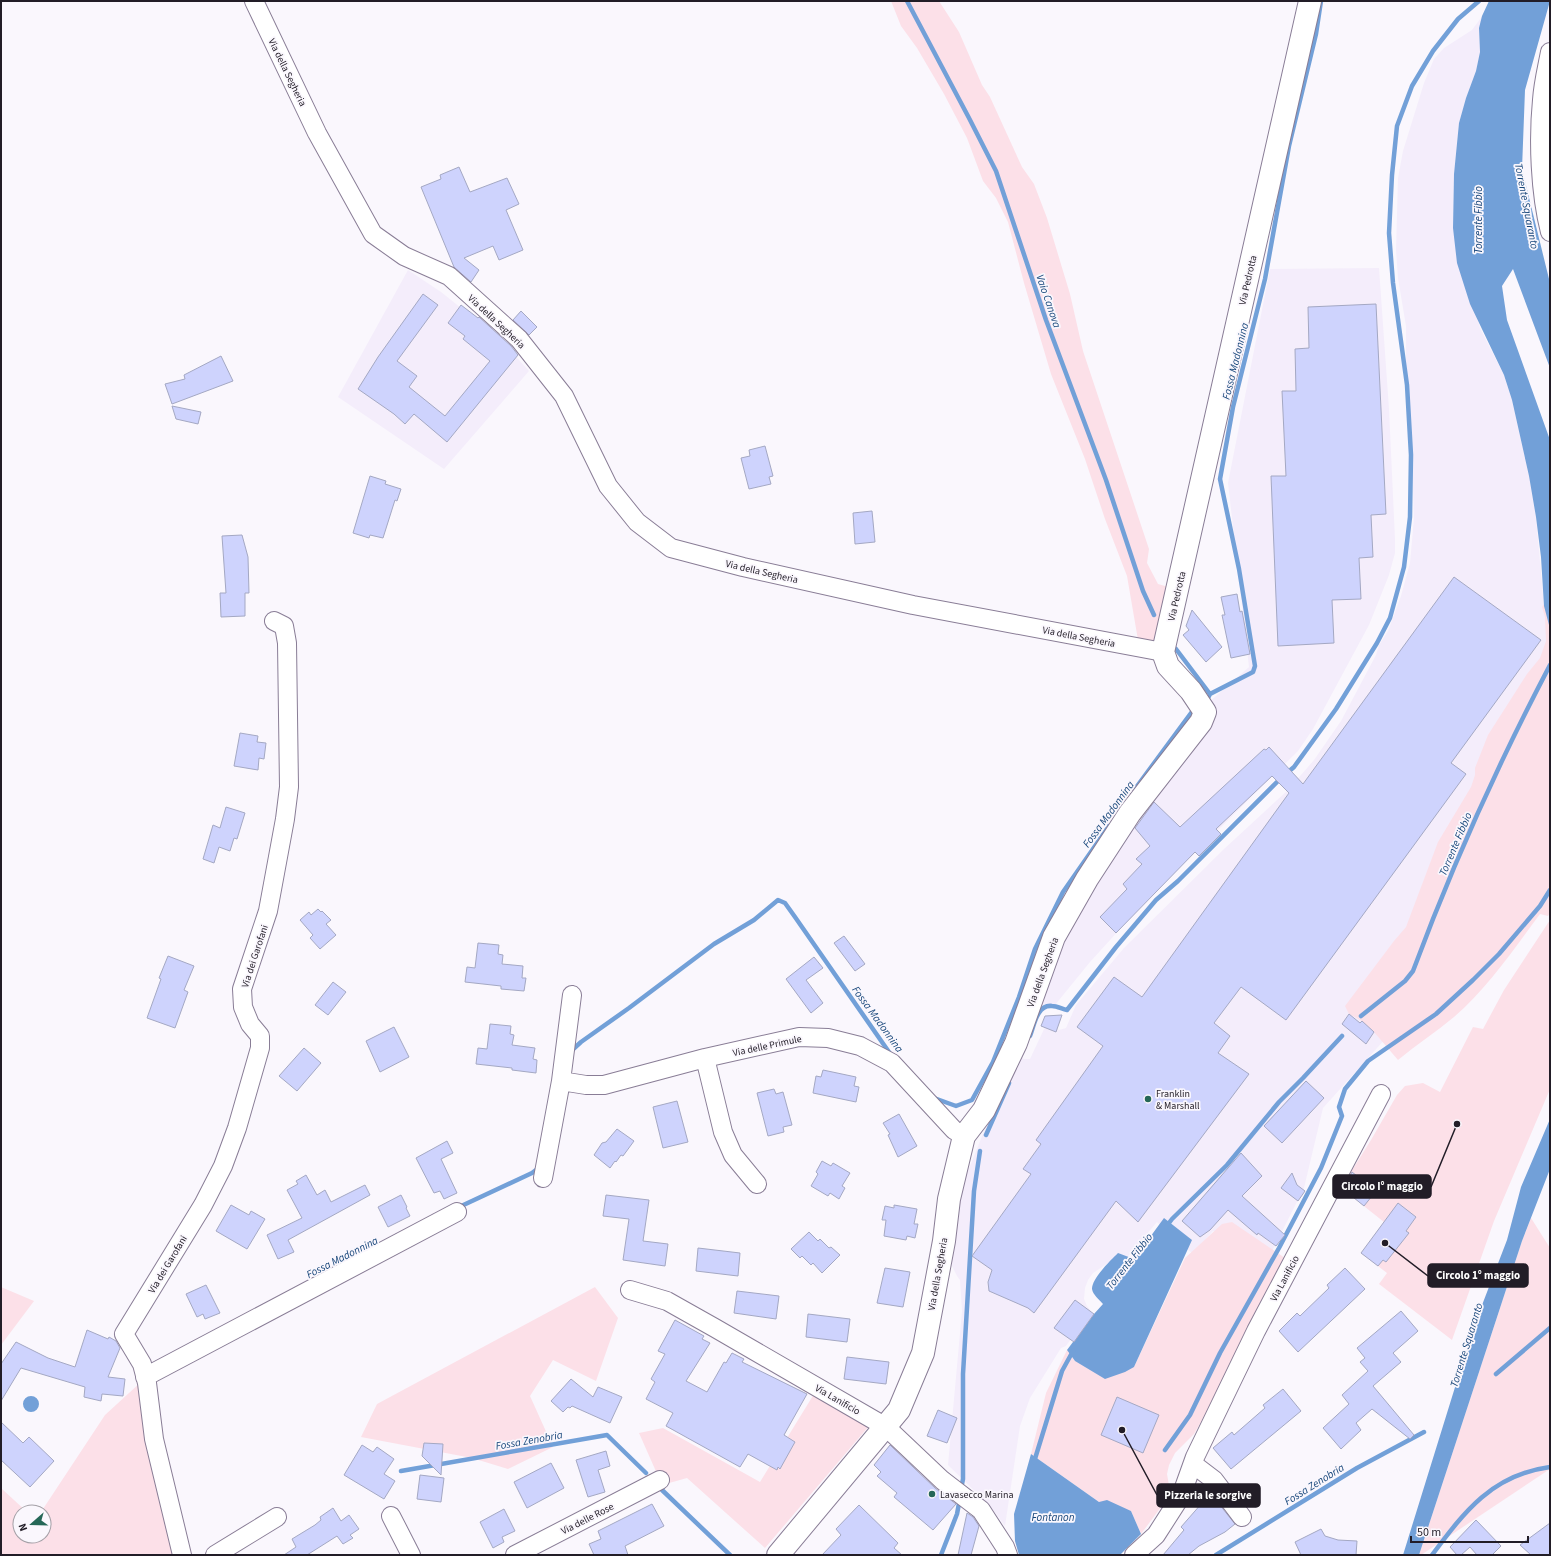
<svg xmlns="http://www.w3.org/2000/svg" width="1551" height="1556" font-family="'Source Sans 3',sans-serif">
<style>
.built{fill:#f4edfb}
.green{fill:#fce0e8}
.water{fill:#72a0d8}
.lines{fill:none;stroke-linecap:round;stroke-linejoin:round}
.stream{stroke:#72a0d8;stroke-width:4.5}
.building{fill:#ced3fd;stroke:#a4a8c3}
.minor-casing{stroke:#897d96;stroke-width:20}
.tertiary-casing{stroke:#897d96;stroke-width:24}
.minor{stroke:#fff;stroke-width:18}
.tertiary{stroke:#fff;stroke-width:22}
.poi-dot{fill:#256757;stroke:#faf7fd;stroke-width:1.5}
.labels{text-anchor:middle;stroke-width:3.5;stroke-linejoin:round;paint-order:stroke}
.street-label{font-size:10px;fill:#221d27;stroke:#faf7fd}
.poi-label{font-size:10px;fill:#221d27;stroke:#faf7fd;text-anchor:start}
.water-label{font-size:11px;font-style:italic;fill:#17467a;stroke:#faf7fd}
.leader{fill:none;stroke:#221d27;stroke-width:1.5}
.callout-dot{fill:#221d27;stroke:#faf7fd;stroke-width:1.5}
.callout{fill:#221d27;stroke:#221d27;stroke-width:1.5}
.callout-label{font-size:11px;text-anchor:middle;font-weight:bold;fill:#fff}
</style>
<rect width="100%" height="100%" fill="#faf7fd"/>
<path class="built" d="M1483,15L1479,28L1480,52L1476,71L1466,98L1459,123L1454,174L1453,228L1480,328L1504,375L1512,400L1529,476L1536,517L1544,606L1549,638L1386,1038L1323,1108L1304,1188L1268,1259L1213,1231L1193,1254L1157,1222L1119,1267L1108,1263L1093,1273L1088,1280L1085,1288L1084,1299L1087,1306L1091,1311L1066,1346L1061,1348L1030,1398L1020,1426L1005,1526L990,1506L948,1465L962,1311L960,1280L957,1276L952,1266V1252L959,1218L957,1202L966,1176L997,1099L1017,1053L1024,1059H1030L1045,1027L1052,1026L1059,1030L1066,1028L1076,1005L1124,948L1224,849L1288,790L1314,760L1341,721L1376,655L1379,645L1388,631L1401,596L1410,563L1414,518L1411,431L1406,371V326L1398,278L1396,250L1398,178L1403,151L1424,83L1434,59L1444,48L1472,30Z
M1379,268L1389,409L1395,539V553L1389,575L1369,625L1313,729L1298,751L1141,906L1090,962L1055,1005L1048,1007L1036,1003L1087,891L1208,703L1249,667L1228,483L1270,269Z
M408,270L441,292L500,339L529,371L444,469L338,397Z"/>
<path class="green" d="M891,1H939L959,32L982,85L990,97L1022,167L1034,184L1047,218L1070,294L1083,351L1149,549L1147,563L1158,584L1179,590L1166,649L1138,640L1127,576L1105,519L1085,459L1051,374L1024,283L1008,222L996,198L983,181L967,138L944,94L917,48L901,26Z
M1550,596V913L1548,916L1540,914C1514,949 1487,989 1454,1017C1436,1032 1416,1045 1398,1060L1374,1032L1362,1021L1349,1014L1345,1006L1394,941L1406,927L1438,842L1471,787L1475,775V768L1488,735L1527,674L1540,658L1546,641L1545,617L1542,607Z
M1550,920V1089L1494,1221L1452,1340L1379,1284L1387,1273L1361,1253L1384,1222L1341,1188L1371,1140L1397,1095L1405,1086L1423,1083L1440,1092L1473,1027L1483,1029L1504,990Z
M1531,1218L1550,1248V1469L1421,1555H1419L1522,1241Z
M1232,1222L1285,1258L1202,1420L1194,1434L1175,1453L1169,1465L1167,1474L1170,1491L1167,1499L1141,1534L1131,1511L1099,1502L1031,1454L1046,1393L1067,1350L1075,1361L1134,1367L1185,1258L1222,1224Z
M1,1287L34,1301L1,1345Z
M595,1287L618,1318L596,1381L553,1360L530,1396L553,1447L508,1469L472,1458L361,1437L377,1404Z
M141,1382L178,1555H1V1488L27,1512H20V1536H44V1512H41L105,1415Z
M814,1394L869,1426L765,1548L687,1478L662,1485L639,1433L663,1428L760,1482Z"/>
<path class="water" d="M1489,1H1550L1525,90L1522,169L1550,283V368L1513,269L1502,286L1507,320L1550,440L1549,638V625L1544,606L1541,557L1536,517L1529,476L1512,400L1504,375L1470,304L1457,263L1453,228L1454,174L1459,123L1466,98L1476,71L1480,52L1479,28L1482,16Z
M1550,1119V1169L1522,1241L1419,1555H1403L1474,1326L1507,1240L1521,1187Z
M1164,1218L1192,1240L1134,1367L1125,1372L1105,1379L1075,1361L1067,1350L1094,1314L1103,1304C1099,1299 1093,1295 1092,1289C1092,1278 1111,1260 1118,1253L1134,1259Z
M23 1404a8 8 0 1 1 16 0a8 8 0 1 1-16 0Z
M1031,1454L1099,1502L1107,1500L1131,1511L1141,1534L1120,1555H1019L1015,1541L1014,1514Z"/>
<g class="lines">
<path class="stream" d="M907,1L969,118L996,171L1046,320L1106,480L1143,591L1154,615
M1176,649L1210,694
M1207,700L1210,694L1253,672L1255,666L1239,569L1220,479L1233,407L1265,279L1289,146L1316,34L1321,1
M1287,773L1294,767L1336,709L1377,643L1390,618L1404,567L1410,517L1411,455L1407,385L1393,283L1389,233L1392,175L1397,126L1412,86L1433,51L1458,19L1479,1
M1135,789L1191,713
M1361,1016L1405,981L1413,971C1452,866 1498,764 1550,665
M1030,1036C1034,1026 1037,1004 1052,1006C1057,1006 1062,1009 1067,1010L1116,947L1156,900L1178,881L1281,778
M570,1052L581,1042L629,1008L714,944L754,920L778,900L785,903L795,917L891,1055
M934,1098L956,1106L972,1100L993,1062L1019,997L1035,949L1063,892L1109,826
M986,1135L1009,1083
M457,1208L532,1173L540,1167
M1166,1227L1172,1219L1227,1165L1279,1102L1303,1078L1342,1036
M1496,1374L1550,1328
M1165,1450L1190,1415L1220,1353L1279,1248L1321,1168L1342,1116L1339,1107L1345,1089L1368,1061L1436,1014L1473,980L1499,954L1540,906L1550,890
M1034,1462L1062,1371L1073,1351
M401,1471L607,1435L646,1473
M961,1489L963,1479V1374L974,1191L980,1151
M662,1490L730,1555
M941,1555L957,1514L960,1498
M1216,1555L1357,1468L1424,1432
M1432,1555C1465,1511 1492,1475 1550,1467"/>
</g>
<path class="building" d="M459,167L470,192L507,178L519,204L506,210L523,250L499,260L493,246L464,258L479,270L471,282L454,267L421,187L441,179L440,175Z
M423,294L438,305L397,361L417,376L409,387L445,416L490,361L463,339L465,336L448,323L461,305L478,318L479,317L511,346L518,355L447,442L414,414L405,424L394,414L358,389L378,357Z
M1376,304L1386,514L1371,515L1373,557L1359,558L1361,599L1332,600L1334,643L1278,646L1271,476H1286L1282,391H1296L1295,349L1309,348L1308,307Z
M521,311L537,327L529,335L513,320Z
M221,356L233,381L172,404L165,384L185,379L184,375Z
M172,406L201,412L198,424L176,419Z
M765,446L773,476L769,477L771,484L749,489L741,458L750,456L749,450Z
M370,476L386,481L385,484L401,489L397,501L395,500L383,538L370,535L369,538L353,533Z
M872,511L875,542L855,544L853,513Z
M242,535L248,557L249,593H245V616L221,617L220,593H226L222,536Z
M1454,577L1541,640L1451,763L1466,774L1286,1020L1241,987L1214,1023L1230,1036L1218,1053L1249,1074L1138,1222L1116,1201L1034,1313L1028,1308L989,1291L988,1282L992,1270L972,1256L1031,1174L1023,1169L1041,1144L1036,1140L1103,1046L1077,1027L1114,977L1142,997L1289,793L1272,776L1216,829L1221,834L1199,856L1195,852L1116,933L1100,917L1127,889L1123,884L1142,864L1136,859L1150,846L1135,828L1154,802L1180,827L1264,749L1266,750L1269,747L1303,784Z
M1237,594L1240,612L1242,611L1250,654L1231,658L1222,615H1225L1221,597Z
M1192,610L1222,647L1206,662L1183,635L1189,630L1186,626Z
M240,733L258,736L257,742L266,743L264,759L259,758L258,770L234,766Z
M226,807L245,813L237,839L234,838L230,851L219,847L214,863L203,859L213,825L220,828Z
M318,909L321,912L322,911L331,920L326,924L336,935L320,949L310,938L313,935L300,920L309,912L311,915Z
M844,936L865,964L855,971L834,943Z
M478,943L499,945L498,954L503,955L502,964L523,966L522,978H526L524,991L501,989V986L465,982L467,967L475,968Z
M168,956L194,966L184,990L188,992L175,1028L147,1018L161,979L159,978Z
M814,957L823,968L806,980L823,1003L811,1013L786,979Z
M333,982L346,992L328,1015L315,1005Z
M1349,1014L1360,1023L1362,1021L1374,1032L1366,1044L1342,1024Z
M1062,1015L1056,1032L1041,1026L1045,1016Z
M490,1024L511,1026L510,1034L514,1035L512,1045L535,1048L533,1059L537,1060L536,1073L512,1070V1068L476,1064L478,1048L487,1049Z
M394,1027L409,1057L380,1072L366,1041Z
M304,1048L321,1063L297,1091L279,1076Z
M823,1070L856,1077L854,1086L859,1087L856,1102L813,1093L816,1076L821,1077Z
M1306,1081L1324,1098L1282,1143L1264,1126Z
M774,1089L776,1094L783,1092L792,1125L783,1127L784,1132L768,1136L757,1093Z
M677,1101L688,1142L663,1148L653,1107Z
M899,1114L917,1146L898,1157L888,1135L890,1134L883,1123Z
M617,1129L634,1141L623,1156L621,1155L616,1162L615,1161L610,1168L594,1155L602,1143L606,1142Z
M447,1141L453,1153L441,1159L457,1193L444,1199L440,1191L434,1193L416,1158Z
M1241,1153L1262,1176L1242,1196L1285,1235L1276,1246L1258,1233L1257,1235L1228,1210L1210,1230L1200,1237L1182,1221Z
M822,1161L831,1166L833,1163L850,1173L842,1186L845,1188L839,1199L830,1193L828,1196L811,1186L818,1174L816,1172Z
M1352,1172L1376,1191L1364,1206L1343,1189Z
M1292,1173L1297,1185L1305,1191L1298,1201L1281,1188Z
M306,1175L317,1195L325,1190L331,1202L365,1185L370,1195L288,1240L294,1252L278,1259L267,1235L302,1218L287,1190L298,1184L296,1181Z
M401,1195L407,1207L406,1208L410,1216L388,1227L378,1207Z
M606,1195L649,1200L643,1241L668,1244L665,1266L623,1260L629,1219L603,1216Z
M1398,1203L1416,1217L1406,1231L1409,1233L1386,1262L1383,1260L1378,1266L1361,1253Z
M231,1205L249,1215L251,1211L265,1219L247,1249L216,1231Z
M894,1205L917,1209L914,1224H918L915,1238L907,1236L906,1240L884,1236L886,1220H882L885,1206L894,1208Z
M809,1232L818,1241L820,1239L829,1248L831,1247L840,1255L822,1273L813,1263L811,1265L802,1256L800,1258L791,1249Z
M698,1248L740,1253L738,1276L696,1271Z
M885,1268L910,1272L903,1307L877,1303Z
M1345,1268L1365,1289L1298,1352L1279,1331L1297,1313L1300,1316L1329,1288L1327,1285Z
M206,1285L220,1313L205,1319L203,1314L197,1317L186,1294Z
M737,1291L779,1296L776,1319L734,1313Z
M1075,1300L1094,1314L1074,1342L1054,1328Z
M1401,1311L1418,1331L1393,1353L1401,1362L1373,1386L1414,1435L1410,1439L1372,1409L1356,1423L1361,1430L1341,1449L1323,1428L1349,1404L1342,1395L1368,1371L1360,1362L1365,1358L1357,1348Z
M808,1314L850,1319L847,1342L806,1337Z
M675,1320L704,1336L702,1339L710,1343L686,1381L707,1392L724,1362L726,1363L732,1353L744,1359L742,1362L807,1394L784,1435L795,1442L780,1469L778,1467L777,1470L748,1454L740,1467L666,1426L673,1413L646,1399L655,1382L651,1379L665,1354L658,1351Z
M87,1330L108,1339L109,1337L116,1341L120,1348L108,1377L125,1379L123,1396L102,1394L101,1401L84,1397L85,1387L21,1368L1,1401V1364L16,1342L48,1358L75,1367Z
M847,1357L889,1362L886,1384L844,1379Z
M571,1379L593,1397L598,1387L622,1397L610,1423L572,1406L570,1408L568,1407L563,1412L551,1401Z
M1283,1389L1301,1411L1231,1469L1213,1448L1232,1432L1234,1435L1265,1408L1263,1405Z
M1117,1397L1159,1415L1143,1453L1101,1435Z
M938,1410L957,1418L947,1443L927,1436Z
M1,1422L23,1443L29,1437L54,1461L30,1487L1,1460Z
M424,1443L443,1444L441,1475L422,1456Z
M362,1445L373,1452L377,1447L394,1459L384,1474L395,1481L384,1499L344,1475Z
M890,1445L935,1488L956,1504L933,1530L894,1497L897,1493L877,1476L881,1472L874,1465Z
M606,1451L610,1466L598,1470L605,1492L588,1497L576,1460Z
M551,1463L564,1488L527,1508L514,1482Z
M420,1475L444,1478L441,1502L417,1499Z
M1211,1494L1235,1524L1225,1532L1199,1546L1188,1555H1163L1184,1530L1181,1527L1202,1503Z
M652,1504L664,1526L625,1546L628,1555H594L589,1544L601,1539L598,1531Z
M859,1505L898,1543L894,1548L902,1555H822L841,1535L836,1529Z
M333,1508L341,1521L349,1515L359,1529L350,1535L353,1538L343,1544L337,1536L307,1555H284L296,1547L292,1539L315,1525L321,1520L320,1517Z
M504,1509L515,1531L502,1537L504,1542L493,1548L480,1522Z
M967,1513L973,1517L979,1526L971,1555H958Z
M1476,1520L1501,1546L1492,1555H1477L1470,1547L1461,1555H1457L1450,1547Z
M1550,1523V1555H1531L1520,1545Z
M1321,1529L1325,1536L1338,1540L1357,1541L1356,1555H1301L1295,1542Z"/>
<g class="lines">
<defs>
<path id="minor" d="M254,1L317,133L373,234L404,256L449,276L519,339L564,396L608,486L637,522L671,548L743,567L913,605L1163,652
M1550,52C1547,68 1543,84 1542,100C1538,140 1540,193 1550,232
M705,1058L723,1132L733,1155L757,1184
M561,1081L586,1085H604L705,1058L799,1037L828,1038L860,1046L892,1063L954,1130L964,1136
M543,1178L561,1081L572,995
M630,1290L667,1301L715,1328L886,1427L942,1480L981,1510L1005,1547L1008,1555
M145,1377L457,1212
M1193,1464L1214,1480L1242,1517
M391,1516L411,1555
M182,1555L154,1439L147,1383L142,1364L124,1334L203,1205L223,1166L237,1128L260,1048V1036L250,1024L243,1007L242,989L268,911L285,819L289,787L287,643L284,626L274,621
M215,1555L277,1517
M515,1555L660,1480
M1134,1555L1156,1535L1181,1496L1195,1457L1256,1331L1381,1094"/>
<path id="tertiary" d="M778,1555L899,1410L923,1353L944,1241L949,1199L964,1136L984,1110L1016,1043L1054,937L1087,879L1130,813L1201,722L1205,712L1191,691L1168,666L1163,652L1310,1"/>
</defs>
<use href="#minor" class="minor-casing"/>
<use href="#tertiary" class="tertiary-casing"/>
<use href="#minor" class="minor"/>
<use href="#tertiary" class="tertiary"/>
</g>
<g class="poi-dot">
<circle cx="1148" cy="1099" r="4"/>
<circle cx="932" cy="1494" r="4"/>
</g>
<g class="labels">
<g class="street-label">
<text transform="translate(288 72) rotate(64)" y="4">Via della Segheria</text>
<text transform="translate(1247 280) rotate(-77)" y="4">Via Pedrotta</text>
<text transform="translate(497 321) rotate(43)" y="4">Via della Segheria</text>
<text transform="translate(762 571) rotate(13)" y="4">Via della Segheria</text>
<text transform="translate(1176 596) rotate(-77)" y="4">Via Pedrotta</text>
<text transform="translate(1079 636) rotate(11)" y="4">Via della Segheria</text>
<text transform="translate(254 956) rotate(-72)" y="4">Via dei Garofani</text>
<text transform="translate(1042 972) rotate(-70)" y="4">Via della Segheria</text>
<text transform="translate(767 1045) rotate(-12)" y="4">Via delle Primule</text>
<text transform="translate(167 1264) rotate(-59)" y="4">Via dei Garofani</text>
<text transform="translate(937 1274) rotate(-80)" y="4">Via della Segheria</text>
<text transform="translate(1284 1278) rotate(-62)" y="4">Via Lanificio</text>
<text transform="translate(838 1399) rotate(30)" y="4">Via Lanificio</text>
<text transform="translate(587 1518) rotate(-27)" y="4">Via delle Rose</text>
</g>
<g class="poi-label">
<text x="1156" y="1097">Franklin<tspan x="1156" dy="12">&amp; Marshall</tspan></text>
<text x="940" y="1498">Lavasecco Marina</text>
</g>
<g class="water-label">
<text transform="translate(1527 206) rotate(79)" y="4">Torrente Squaranto</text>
<text transform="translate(1478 220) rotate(-90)" y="4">Torrente Fibbio</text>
<text transform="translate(1049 301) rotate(71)" y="4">Vaio Canova</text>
<text transform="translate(1235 361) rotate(-76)" y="4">Fossa Madonnina</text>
<text transform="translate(1108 814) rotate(-54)" y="4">Fossa Madonnina</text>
<text transform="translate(1455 844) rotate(-67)" y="4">Torrente Fibbio</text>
<text transform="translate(878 1019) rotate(54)" y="4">Fossa Madonnina</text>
<text transform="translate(342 1257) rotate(-27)" y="4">Fossa Madonnina</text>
<text transform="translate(1129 1261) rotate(-52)" y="4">Torrente Fibbio</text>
<text transform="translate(1466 1345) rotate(-73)" y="4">Torrente Squaranto</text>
<text transform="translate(529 1440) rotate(-10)" y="4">Fossa Zenobria</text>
<text transform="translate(1314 1484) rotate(-32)" y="4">Fossa Zenobria</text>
<text x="1053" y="1521">Fontanon</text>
</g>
</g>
<path class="leader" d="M1457 1124L1431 1187M1385 1243L1428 1276M1122 1430L1157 1495"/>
<g class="callout-dot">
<circle cx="1457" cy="1124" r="4"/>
<circle cx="1385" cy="1243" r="4"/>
<circle cx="1122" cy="1430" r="4"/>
</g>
<g class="callout">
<rect x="1333" y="1175" width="98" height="23" rx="4"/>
<rect x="1428" y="1264" width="100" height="23" rx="4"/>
<rect x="1157" y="1484" width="103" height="23" rx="4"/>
</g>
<g class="callout-label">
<text x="1382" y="1190">Circolo I° maggio</text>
<text x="1478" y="1279">Circolo 1° maggio</text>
<text x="1208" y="1499">Pizzeria le sorgive</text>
</g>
<rect width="1551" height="1556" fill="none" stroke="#221d27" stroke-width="4"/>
<g transform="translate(32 1524) rotate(250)"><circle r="19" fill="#faf7fd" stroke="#a4a0a7"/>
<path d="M0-3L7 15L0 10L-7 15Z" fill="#256757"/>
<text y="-6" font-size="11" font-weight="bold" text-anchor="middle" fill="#221d27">N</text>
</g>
<path d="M1411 1536v6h117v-6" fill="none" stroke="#221d27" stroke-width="2"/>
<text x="1417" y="1536" font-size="12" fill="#221d27" stroke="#faf7fd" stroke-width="3" paint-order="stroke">50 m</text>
</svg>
